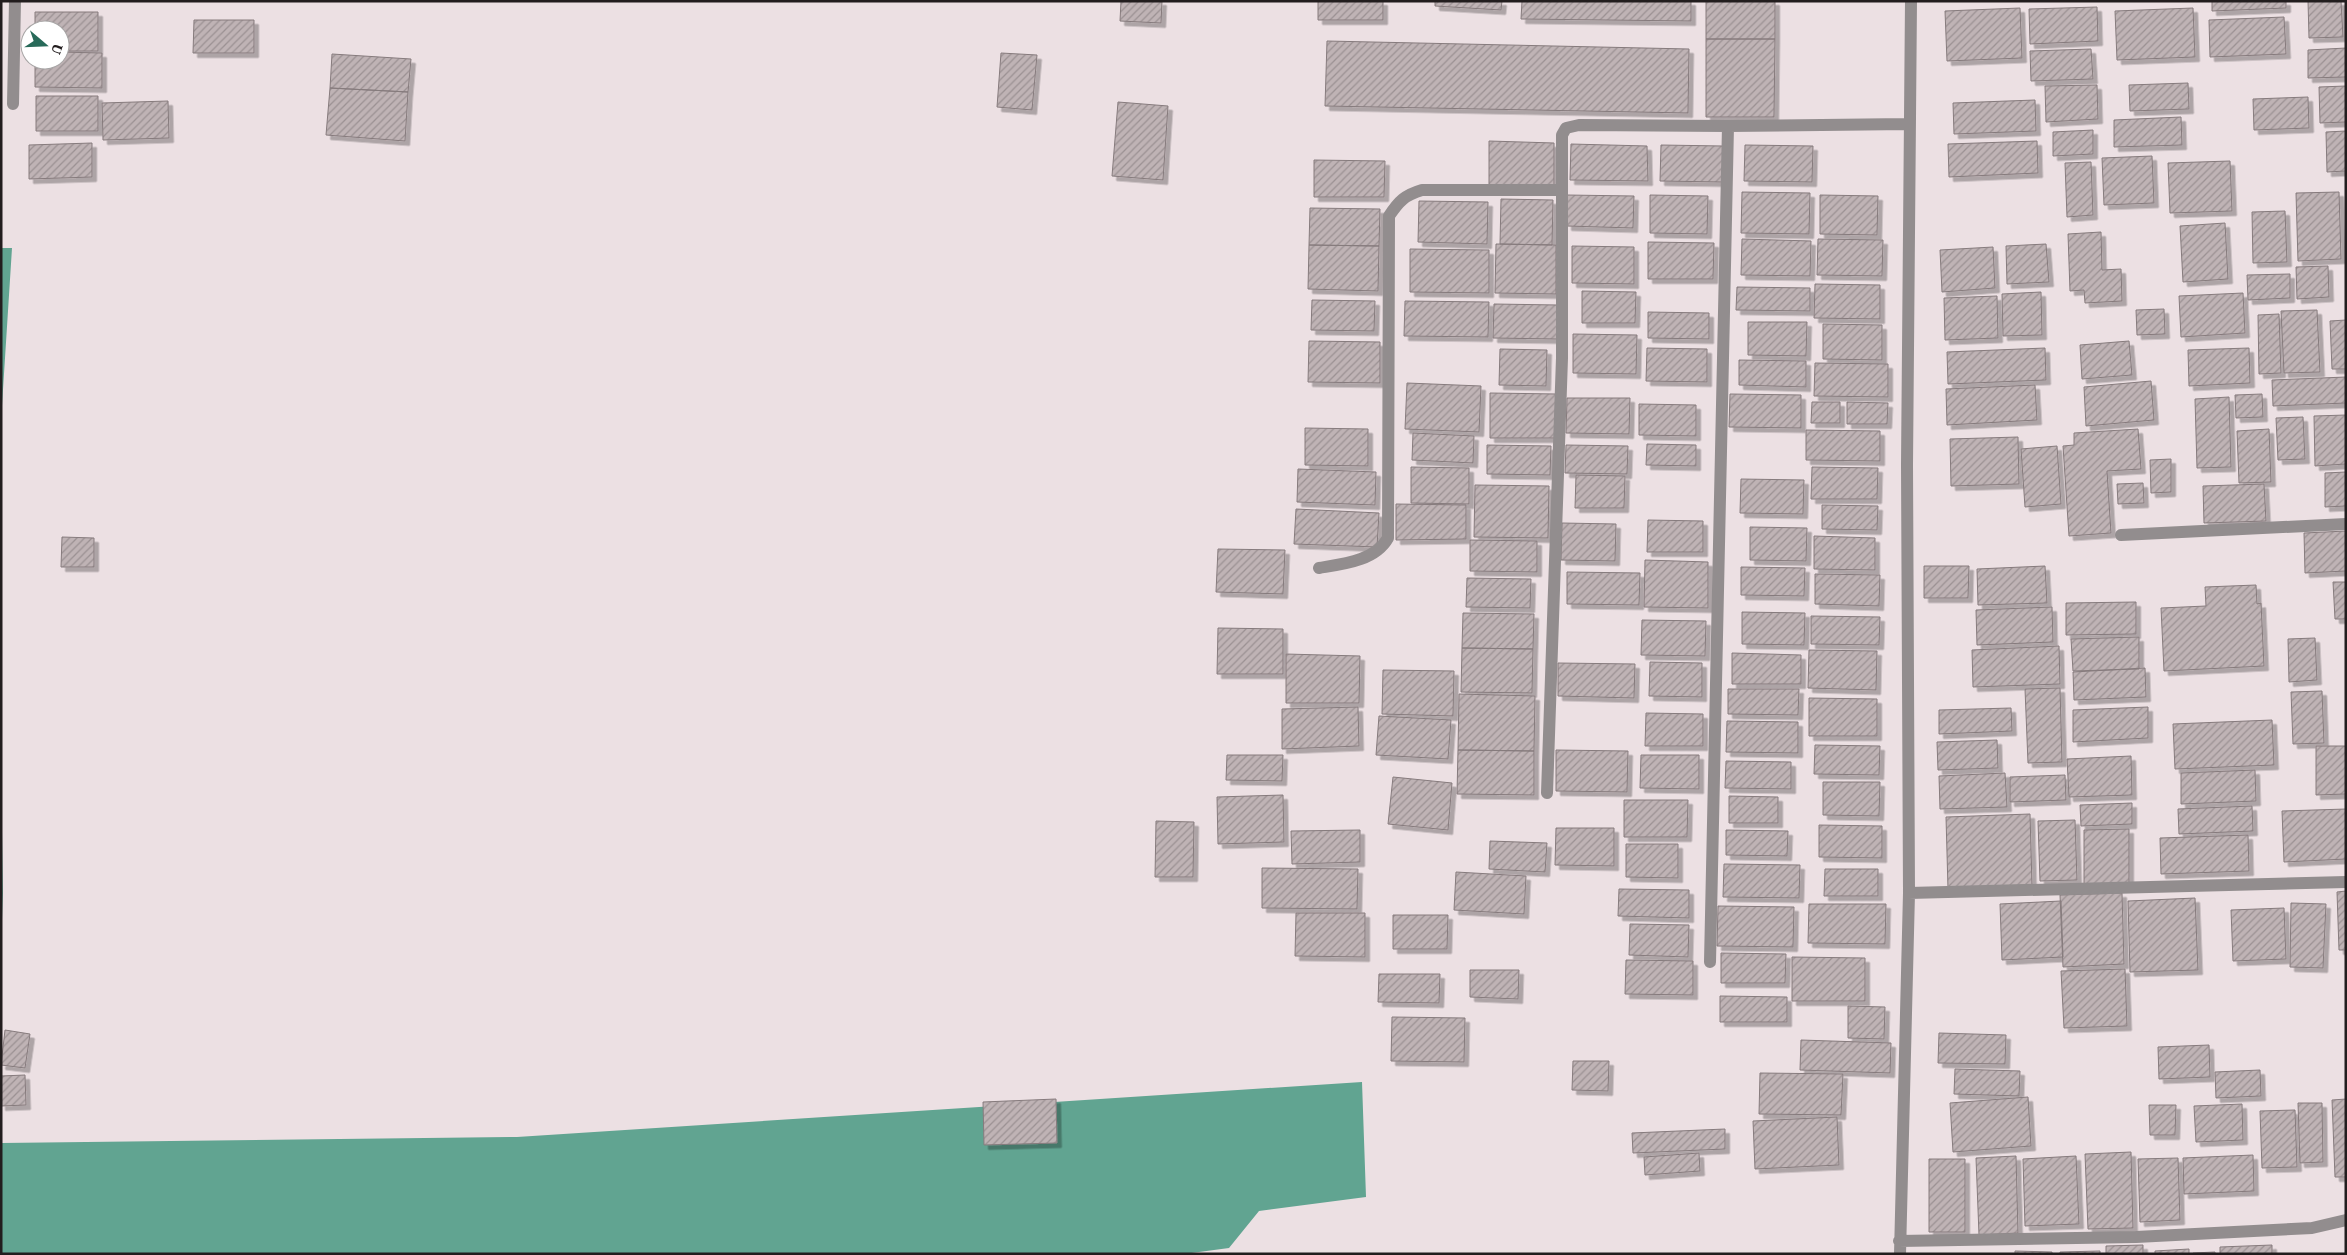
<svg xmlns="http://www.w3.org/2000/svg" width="2347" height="1255" font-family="'Source Serif 4',serif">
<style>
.water{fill:#61a491}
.building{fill:url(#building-hatch);stroke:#867b7d;filter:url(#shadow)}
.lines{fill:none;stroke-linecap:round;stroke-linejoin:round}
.street{stroke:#928d8e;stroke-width:12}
</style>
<defs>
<pattern id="building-hatch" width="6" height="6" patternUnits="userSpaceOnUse" patternTransform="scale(1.25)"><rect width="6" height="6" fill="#bfb3b5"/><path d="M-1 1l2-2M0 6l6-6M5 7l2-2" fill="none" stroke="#9b9193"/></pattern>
<filter id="shadow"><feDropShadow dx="4.5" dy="4.5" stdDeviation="0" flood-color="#0004"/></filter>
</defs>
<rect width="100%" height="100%" fill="#ece0e3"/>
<path class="water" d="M1,248H12L1,421Z
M1,772L3,893L1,945Z
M1362,1082L1366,1197L1259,1211L1229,1248L1184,1254H1V1143L517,1137Z"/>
<path class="building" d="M1121,1H1162L1161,23L1120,21Z
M1318,1H1383V20H1318Z
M1435,1H1502L1501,10L1435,6Z
M1522,1H1691V21L1521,19Z
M1706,1H1775V39H1706Z
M2212,1H2286V8L2212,11Z
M2308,1H2341L2343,37L2309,38Z
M2097,7L2098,41L2030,44L2029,9Z
M2020,8L2022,58L1947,61L1945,11Z
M2193,8L2195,57L2117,60L2115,11Z
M35,12H98V51H60V30H35Z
M2284,17L2286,54L2210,57L2209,20Z
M194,20H254V53H193Z
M1706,39H1775L1774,117H1706Z
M1327,41L1689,49L1688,113L1325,106Z
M2346,48V77L2308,78V50Z
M2091,49L2093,79L2031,81L2030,51Z
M60,52L102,53V88L35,87V60H60Z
M1001,53L1037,55L1032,110L997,107Z
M332,54L411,59L408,92L330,88Z
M2188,83L2189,109L2130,111L2129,85Z
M2097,85L2098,119L2046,122L2045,86Z
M2346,86V122L2320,123L2319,87Z
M330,88L408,92L405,141L326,135Z
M36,96H98V131H36Z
M2308,97L2309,128L2254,130L2253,99Z
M2035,100L2036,131L1954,134L1953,103Z
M168,101L169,138L103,140L102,103Z
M1118,102L1168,106L1163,180L1112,176Z
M2181,117L2182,145L2114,147V120Z
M2093,130V154L2053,156V132Z
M2346,131V171L2327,172L2326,132Z
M1489,141L1554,143V186L1489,185Z
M2037,141L2038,173L1949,177L1948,144Z
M92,143V177L29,179V145Z
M1571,144L1647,146L1648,181L1570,180Z
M1661,145L1723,146L1722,182L1660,181Z
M1745,145L1813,146L1812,182L1744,181Z
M2152,156L2154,203L2104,205L2102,158Z
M1314,160L1385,161L1384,197H1314Z
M2230,161L2232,211L2170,213L2168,163Z
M2091,162L2093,215L2067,217L2065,163Z
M1742,192L1810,193L1809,234L1741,233Z
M2339,192L2341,259L2298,261L2296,193Z
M1567,195L1634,196L1633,228L1567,226Z
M1650,195L1708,196L1707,234L1650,233Z
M1820,195L1878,196L1877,235L1820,234Z
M1501,199L1553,200L1552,245L1500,244Z
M1419,201L1488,202L1487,244L1418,242Z
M1310,208L1380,209L1379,246L1309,245Z
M2285,211L2287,262L2253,263L2252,212Z
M2225,223L2228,279L2183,282L2180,226Z
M2101,232L2102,270L2121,269L2122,301L2085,303L2084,290L2070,291L2068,234Z
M1742,239L1811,241L1810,276L1741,275Z
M1818,239L1883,240L1882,276L1817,275Z
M1648,242L1714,243L1713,279H1648Z
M1496,244L1556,245V294L1495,293Z
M2046,244L2049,282L2007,284L2006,246Z
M1309,245L1379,246L1378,291L1308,289Z
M1572,246L1634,247V284L1572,283Z
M1993,247L1995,288L1942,292L1940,250Z
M1410,249L1489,250V293L1410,292Z
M2328,266L2329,297L2297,299L2296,267Z
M2290,274V298L2248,300L2247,275Z
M1815,284L1880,285V319L1814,318Z
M1737,287L1810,288V311L1736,310Z
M1582,291L1636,292L1635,323H1582Z
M2041,292L2042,335L2003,336L2002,294Z
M2243,293L2245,333L2181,337L2179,296Z
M1997,296L1998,338L1945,340L1944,298Z
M1312,300L1375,301L1374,331L1311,330Z
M1405,301L1489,302L1488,337L1404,336Z
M1494,304L1558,305L1557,339L1493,338Z
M2164,309L2165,334L2137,335L2136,310Z
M2317,310L2320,372L2284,373L2281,311Z
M1648,312L1709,313V339L1648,338Z
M2279,314L2281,373L2259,374L2258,315Z
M2346,320V369H2332L2330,321Z
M1748,322H1807L1806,356L1748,355Z
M1823,324L1882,325V360L1823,359Z
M1573,334L1637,335L1636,374L1573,373Z
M1309,341L1380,342V383L1308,382Z
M2129,341L2132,375L2082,379L2080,345Z
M1647,348L1707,349V382L1646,381Z
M2045,348L2046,380L1948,384L1947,352Z
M2249,348L2250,383L2189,386L2188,350Z
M1500,349L1547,350L1546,386L1499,385Z
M1739,360L1806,361V387L1739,385Z
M1815,363L1888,364V397L1814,396Z
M2346,377V403L2273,406L2272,380Z
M2151,381L2154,420L2086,426L2084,387Z
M1407,383L1481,386L1479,432L1405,429Z
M2035,385L2037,420L1947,425L1946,389Z
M1490,393L1557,394L1555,438H1490Z
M1730,394L1801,395V428L1729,427Z
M2262,394L2263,417L2236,418L2235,395Z
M2229,397L2231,467L2197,468L2195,399Z
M1567,398H1630L1629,434L1566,433Z
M1812,402H1840V423H1811Z
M1847,402L1888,403L1887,424H1847Z
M1639,404L1696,405V436L1639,435Z
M2346,415V464L2315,466L2314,416Z
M2303,417L2305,459L2278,460L2276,418Z
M1305,428L1368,429V466L1305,465Z
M2138,429L2141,469L2107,471L2111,533L2069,536L2063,446L2074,445V433Z
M2269,429L2271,482L2239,483L2237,431Z
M1806,430L1880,431V461L1806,460Z
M1413,433L1474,436L1473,463L1412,460Z
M2018,437L2019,484L1951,486L1950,439Z
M1647,444L1696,445V466L1646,465Z
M1487,445L1551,446L1550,475L1487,474Z
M1566,445L1628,446L1627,474L1565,473Z
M2057,446L2061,504L2025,507L2021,449Z
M2171,459V492L2151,493L2150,460Z
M1411,467L1469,468V504L1411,503Z
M1812,467L1878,468L1877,499H1811Z
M1298,469L1376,472L1375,505L1297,502Z
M2346,472V506L2325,507V473Z
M1576,475L1625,476L1624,508H1575Z
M1741,479L1804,480L1803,514L1740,513Z
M2143,483L2144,503L2118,504L2117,484Z
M2264,484L2266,521L2204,523L2203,486Z
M1475,485L1549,486L1548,538L1474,537Z
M1396,504L1466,505V539L1396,540Z
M1822,505L1878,506L1877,530L1822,529Z
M1296,509L1379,513L1377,547L1294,544Z
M1648,520L1703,521V552H1647Z
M1562,523L1616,524L1615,561L1561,560Z
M1750,527L1807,528L1806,561L1750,560Z
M2346,531V571L2305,573L2304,533Z
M1814,536L1875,538V570L1814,569Z
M62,537L94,538V567H61Z
M1470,540L1537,541V572L1470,571Z
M1218,549L1285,550L1283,594L1216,592Z
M1645,560L1708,562V608L1644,607Z
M1924,566H1969L1968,598H1924Z
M2045,566L2047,603L1978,605L1977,569Z
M1741,567L1805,568L1804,596L1741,595Z
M1567,572L1640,573L1639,605L1567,604Z
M1815,574L1880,575L1879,606L1815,604Z
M1467,578L1531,579L1530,608L1466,607Z
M2333,582H2346V619H2335Z
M2256,585L2257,604L2261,603L2264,666L2164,671L2161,608L2206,606L2205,587Z
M2136,602V634L2066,635V603Z
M2052,607L2053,642L1977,645L1976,610Z
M1742,612L1805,613L1804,645L1742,644Z
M1463,613L1534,614L1533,649L1462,648Z
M1811,616L1880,617L1879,645L1811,644Z
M1642,620L1706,621L1705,656L1641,655Z
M1218,628L1283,629V674H1217Z
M2139,637V669L2073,671L2071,639Z
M2315,638L2317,680L2289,682L2288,639Z
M2059,646L2060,684L1973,687L1972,650Z
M1462,648L1533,649L1532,693L1461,692Z
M1809,650L1877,651L1876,690L1808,688Z
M1732,653L1801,655V684H1732Z
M1286,654L1360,656L1359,703H1286Z
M1650,662L1702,663V697L1649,696Z
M1558,663L1635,664L1634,698L1558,696Z
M2145,668L2146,697L2074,700L2073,672Z
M1383,670L1454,671L1453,716L1382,714Z
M2060,688L2062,762L2028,763L2025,689Z
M1728,689H1799L1798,715L1728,714Z
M2322,691L2324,743L2293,744L2291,692Z
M1459,694L1535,696L1534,751L1458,750Z
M1809,698L1877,699V736H1809Z
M1358,707L1359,746L1282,749V709Z
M2148,707V738L2073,742V710Z
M2011,708L2012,731L1939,734V710Z
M1646,713L1703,714V746H1645Z
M1379,716L1451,720L1448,759L1376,755Z
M2272,720L2274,765L2175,769L2173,724Z
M1727,721L1798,722V753L1726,752Z
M1997,740L1998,768L1938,770L1937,742Z
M1815,745L1880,746L1879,775L1814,774Z
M2316,746H2346V794L2316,795Z
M1458,750L1534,751V795L1457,794Z
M1556,750L1628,751L1627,792L1556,791Z
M1227,755H1283L1282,781L1226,780Z
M1641,755H1699V789L1640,788Z
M2131,756L2132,795L2069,797L2067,759Z
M1726,761L1791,762V789L1725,788Z
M2255,770L2256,801L2181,804V773Z
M2005,773L2007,807L1940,809L1939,776Z
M2065,775L2066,800L2010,802V777Z
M1393,777L1452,783L1448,830L1388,824Z
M1823,782H1880L1879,816L1823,815Z
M1283,795L1284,842L1218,844L1217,797Z
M1729,796L1778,797V823H1729Z
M1624,800H1688L1687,837H1624Z
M2132,803V824L2081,826L2080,805Z
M2252,806L2253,831L2179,834L2178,809Z
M2346,809V859L2284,862L2282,811Z
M2030,814L2032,886L1948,889L1946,817Z
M2075,820L2077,880L2040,881L2038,821Z
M1156,821L1194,822L1193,877H1155Z
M1819,825L1882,826V858L1819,857Z
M1556,828H1614V866L1555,865Z
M2129,829V884L2084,885V830Z
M1360,830V862L1292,864L1291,831Z
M1726,830L1788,831L1787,856L1726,855Z
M2248,835L2249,871L2161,874L2160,838Z
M1490,841L1547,843L1545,872L1489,869Z
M1626,844H1678V878L1626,877Z
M1724,864L1800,865L1799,898L1723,897Z
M1262,868L1358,869L1357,909L1262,908Z
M1825,869H1878V896H1824Z
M1456,872L1526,876L1524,914L1454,910Z
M1619,889L1689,890V918L1618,916Z
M2346,891V950H2339L2337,892Z
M2122,893L2124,964L2063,967L2060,895Z
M2195,898L2198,970L2130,972L2128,901Z
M2061,901L2063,957L2002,960L2000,904Z
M2291,903L2326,904L2323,968L2290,967Z
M1809,904H1886L1885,944L1808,943Z
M1718,906L1794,907L1793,947L1717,946Z
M2284,908L2286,959L2233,961L2231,910Z
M1296,913H1365V957L1295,956Z
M1393,915H1448L1447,949H1393Z
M1630,924L1689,925L1688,957L1629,955Z
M1721,953L1786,954L1785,983H1721Z
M1792,957L1865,958V1001H1792Z
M1626,960L1693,961V995L1625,994Z
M2125,969L2127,1026L2064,1028L2061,971Z
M1470,970H1519L1518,999L1470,997Z
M1379,974H1440L1439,1003L1378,1002Z
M1720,996L1787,997V1022H1720Z
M1848,1006L1885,1007L1884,1039L1848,1038Z
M1392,1017L1465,1018L1464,1062L1391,1061Z
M5,1030L30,1034L25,1068L1,1065Z
M1939,1033L2006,1035L2005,1064L1938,1063Z
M1801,1040L1891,1043L1890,1073L1800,1070Z
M2209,1045L2210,1077L2159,1079L2158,1047Z
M1573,1061H1609L1608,1091L1572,1090Z
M1955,1069L2020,1071L2019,1096L1954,1094Z
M2260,1070L2261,1096L2216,1098L2215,1072Z
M1760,1073L1843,1074L1841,1115L1759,1114Z
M25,1075L26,1105L1,1106V1076Z
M2028,1097L2031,1146L1953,1152L1950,1103Z
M1056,1099L1057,1143L984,1145L983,1102Z
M2346,1099V1177H2335L2332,1100Z
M2298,1103H2322L2323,1162L2300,1163Z
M2242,1104L2243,1140L2196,1142L2194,1106Z
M2149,1105H2176L2175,1135H2150Z
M2295,1110L2297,1167L2262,1168L2260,1111Z
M1837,1117L1839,1165L1755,1169L1753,1121Z
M1725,1129V1149L1633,1153L1632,1133Z
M2131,1152L2133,1228L2088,1229L2085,1154Z
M1699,1153L1700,1171L1645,1175L1644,1157Z
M2253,1155L2254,1191L2184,1194L2183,1158Z
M2016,1156L2018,1233L1979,1235L1976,1158Z
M2076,1156L2079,1224L2025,1226L2023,1159Z
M2178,1158L2180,1220L2140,1222L2138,1159Z
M1929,1159H1965V1232H1929Z
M2143,1245V1254H2106V1246Z
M2272,1245V1254H2220V1247Z
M2189,1249V1254H2155V1251Z
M2015,1251L2052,1252V1254H2015Z
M2100,1251V1254H2060V1252Z
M2215,1252V1254H2193V1253Z"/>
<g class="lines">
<path class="street" d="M13,104L15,1
M2121,535L2346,524
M1319,568C1343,564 1375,561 1388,538L1389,216C1399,201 1405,195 1422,190H1561
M1547,793L1562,358V135L1566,128L1579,125L1728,126
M1909,893L2346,882
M1710,962L1728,126L1908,124
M1899,1241L2136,1237L2312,1228L2346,1220
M1900,1254L1909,893L1907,465L1911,1"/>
</g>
<rect width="2347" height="1255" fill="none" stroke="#221d1e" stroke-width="5"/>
<g transform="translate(45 45) rotate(109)"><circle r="24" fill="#ffffff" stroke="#a7a5a5"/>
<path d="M0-4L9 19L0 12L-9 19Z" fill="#286a59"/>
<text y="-8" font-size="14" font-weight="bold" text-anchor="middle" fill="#221d1e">U</text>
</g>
</svg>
